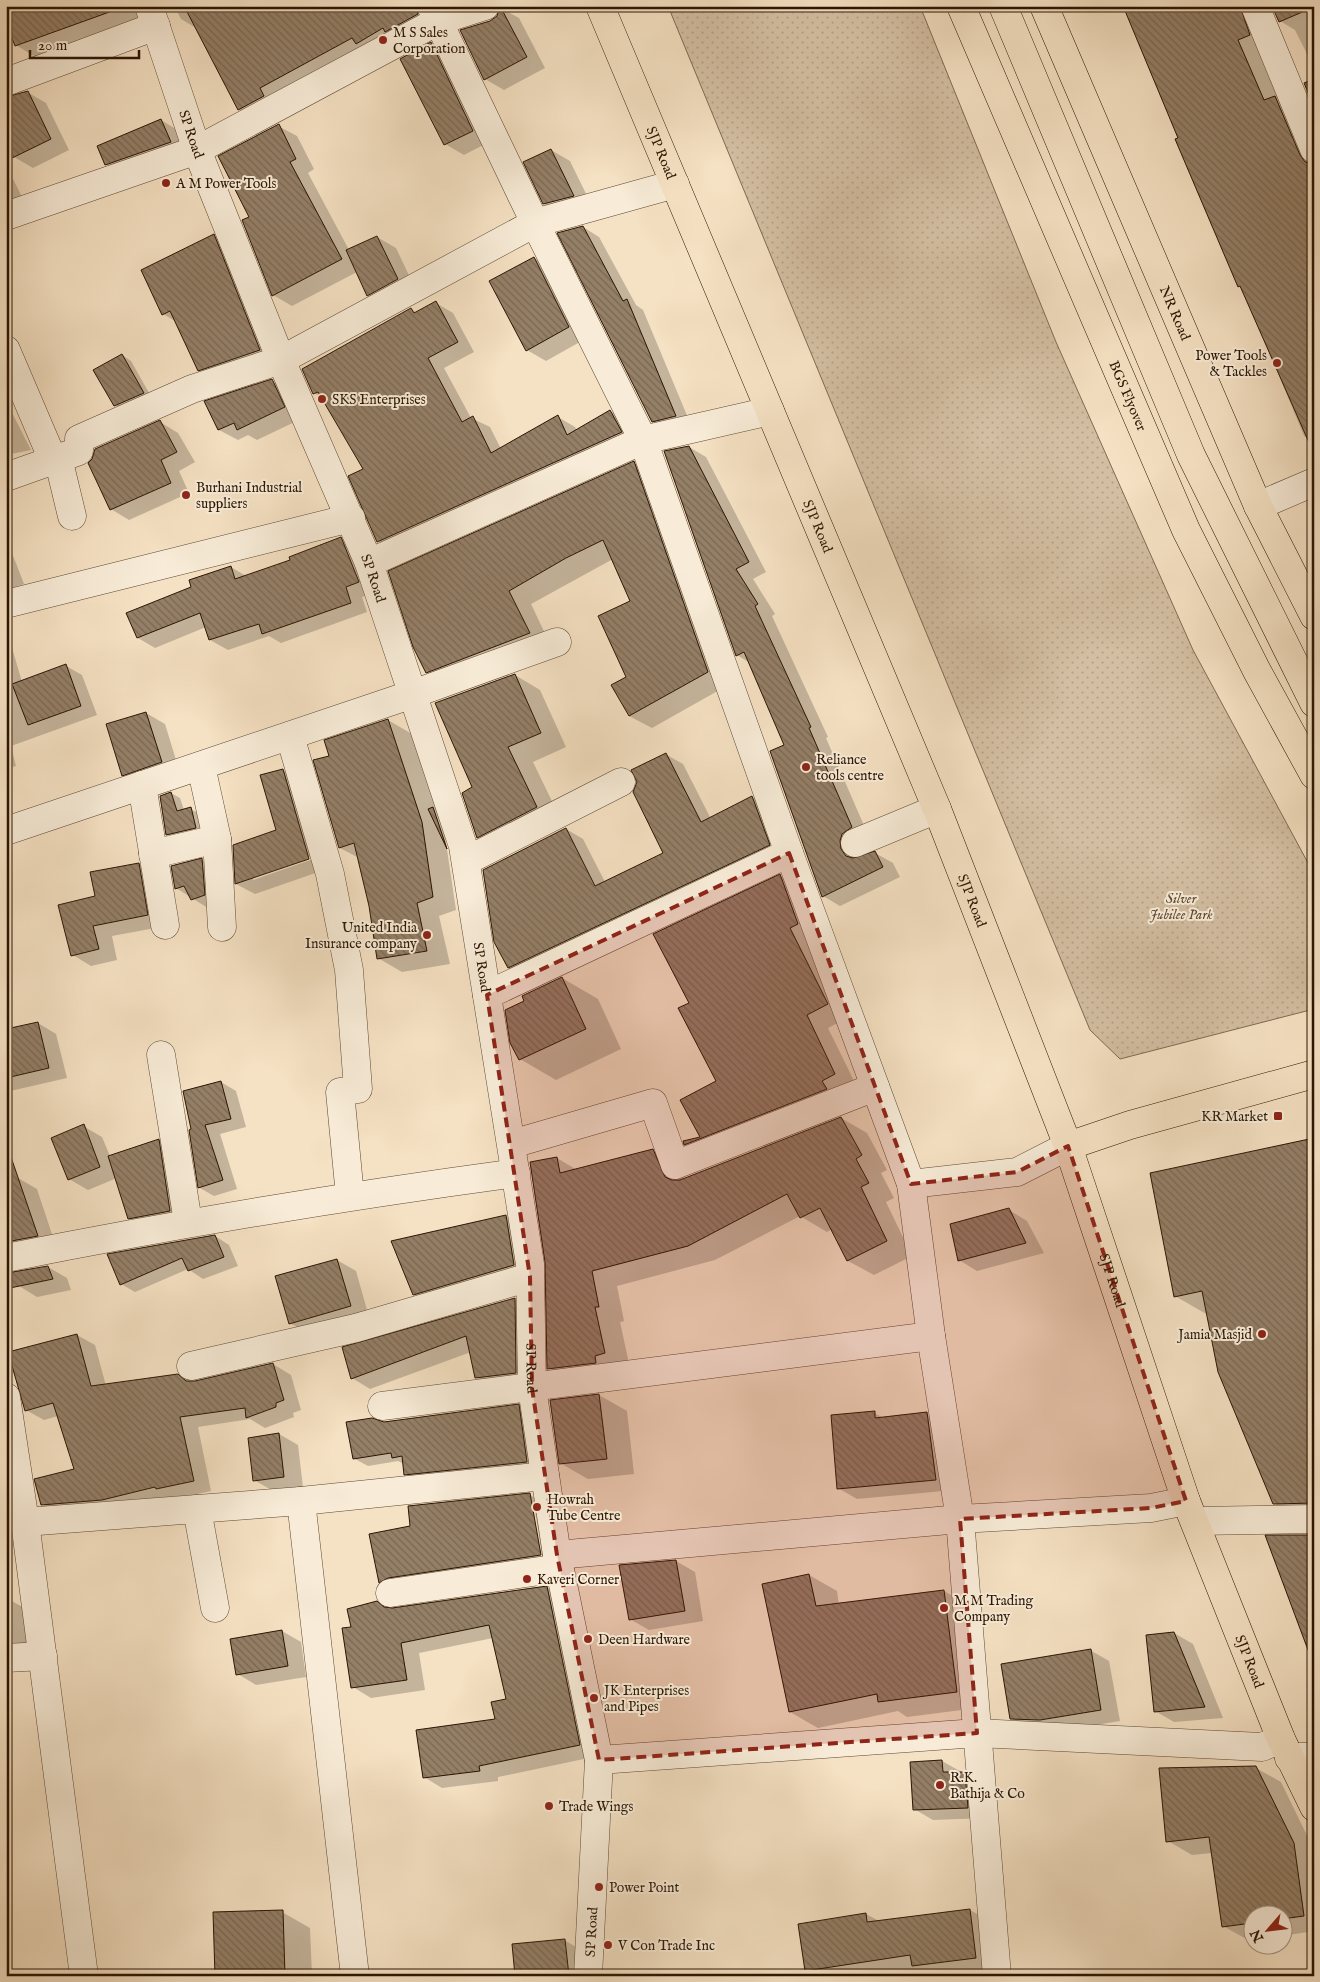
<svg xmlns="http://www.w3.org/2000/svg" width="1320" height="1982" font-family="'IM FELL English',serif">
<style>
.park{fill:url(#park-dots);stroke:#7f6a52}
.shadow{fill:#0003;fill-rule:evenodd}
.building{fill:url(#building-back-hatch);stroke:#2b1503}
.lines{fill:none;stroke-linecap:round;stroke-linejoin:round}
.minor-casing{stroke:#5e4833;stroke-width:29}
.major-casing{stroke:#2b1503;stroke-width:29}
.highway-casing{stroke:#2b1503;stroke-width:29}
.minor{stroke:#f8ecd8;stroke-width:28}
.major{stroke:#f5e1c3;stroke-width:28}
.highway{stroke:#f5e1c3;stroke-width:28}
.marked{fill:#8f2418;fill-opacity:0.2;stroke:#8f2418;stroke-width:4;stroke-dasharray:10 6;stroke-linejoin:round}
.poi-dot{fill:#8f2418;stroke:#f8ecd8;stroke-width:2}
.labels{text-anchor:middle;stroke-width:4;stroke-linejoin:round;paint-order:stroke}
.poi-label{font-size:14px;fill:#2b1503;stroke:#f8ecd8;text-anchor:start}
.street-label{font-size:14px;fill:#2b1503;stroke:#f8ecd8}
.park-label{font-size:14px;font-style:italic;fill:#5d4833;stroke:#f8ecd8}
</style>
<defs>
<pattern id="park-dots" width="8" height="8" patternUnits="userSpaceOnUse" patternTransform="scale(1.25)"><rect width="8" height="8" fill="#d3bea2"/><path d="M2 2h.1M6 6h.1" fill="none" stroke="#b5a28a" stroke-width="1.8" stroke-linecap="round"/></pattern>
<pattern id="building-back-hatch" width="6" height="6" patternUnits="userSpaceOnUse" patternTransform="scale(1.25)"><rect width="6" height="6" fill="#947f67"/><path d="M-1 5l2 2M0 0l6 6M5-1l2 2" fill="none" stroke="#796753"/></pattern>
</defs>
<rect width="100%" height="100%" fill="#f5e1c3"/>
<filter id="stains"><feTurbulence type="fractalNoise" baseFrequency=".004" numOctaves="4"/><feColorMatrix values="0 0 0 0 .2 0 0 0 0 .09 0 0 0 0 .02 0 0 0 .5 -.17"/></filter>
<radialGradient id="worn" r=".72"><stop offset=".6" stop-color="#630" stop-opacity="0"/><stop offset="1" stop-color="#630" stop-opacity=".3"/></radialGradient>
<path class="park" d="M668,6H920L1056,342L1193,650L1314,874V1009L1120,1059L1090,1030Z"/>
<path class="shadow" d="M6,6H160L114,31L37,58L16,45L8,25L6,26Z
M174,6H444L260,122L239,110L196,28L181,19Z
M1125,6H1314V68L1295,30L1280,21L1274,7L1268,11L1314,144V442L1304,436L1243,289L1239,286Z
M501,8L519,18L545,68L504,90L485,79L491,22L498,17Z
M431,44L450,55L491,141L464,155L445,144Z
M27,92L46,103L69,150L33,168L14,157Z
M161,120L179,131L189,153L124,175L106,164Z
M278,126L297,136L314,169L308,173L349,250L377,237L396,248L416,290L387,306L368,295L357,272L292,306L273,295L244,221L251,217Z
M551,150L570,161L592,206L563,214L544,204Z
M6,172L11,175L28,209L6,230Z
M583,227L599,237L636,305L643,310L691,425L669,431L652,421Z
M214,236L232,246L278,361L218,380L199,370L177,322L163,314Z
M534,258L553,269L587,338L546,361L527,350Z
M436,303L453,313L474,352L444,368L471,418L490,427L501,449L558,417L575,427L577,431L610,411L628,421L638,442L395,551L378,541L365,470L323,398L314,393L411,309L417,313Z
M122,355L131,361L152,398L124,411L115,405Z
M272,381L291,391L303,418L257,440L248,435L238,440L219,430L206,402Z
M6,401L31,450L6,455Z
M160,422L178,433L195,462L179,471L189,493L129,520L111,509Z
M689,447L706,457L766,572L753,579L775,614L772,616L828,737L826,738L869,837L857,852L858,858L875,853L893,863L900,877L840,906L823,896L786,746L750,663L737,655Z
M634,463L656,475L730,684L652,728L629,716L627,677L632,602L613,559L531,604L551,646L449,685L427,672Z
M340,538L358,548L375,592L362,597L367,612L281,643L269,636L228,650L210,640L206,627L155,648L138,638L193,588L231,567L246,576L292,561Z
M6,549L12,553L24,584L6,590Z
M6,627L22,682L66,666L82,675L97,715L11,746L16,766L6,769Z
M515,675L540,690L566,747L533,762L562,822L503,852L478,837L474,788Z
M146,713L165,724L180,773L141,786L123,775Z
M388,720L412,734L445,836L456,910L439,916L450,964L402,972L378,958L370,906L359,858L340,848Z
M665,754L683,764L711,819L752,797L770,807L787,855L526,977L508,967L566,829L583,839L605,882L665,853Z
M283,770L302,781L327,869L255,894L236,884L234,846L278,831ZM315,855L316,858L253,880V877Z
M171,793L180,798L184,810L191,809L200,814L205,833L176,839L167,834Z
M202,860L221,871L211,910L176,888L173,867Z
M139,864L157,875L166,926L112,936L117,960L91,966L73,955L96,897Z
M780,876L802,889L849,1017L828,1028L857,1087L707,1156L685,1144L702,1138L717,1081L691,1003Z
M562,978L598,999L621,1049L556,1080L520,1059L526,1001Z
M38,1023L56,1034L67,1078L6,1092V1030Z
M221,1082L236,1091L246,1127L220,1134L237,1189L214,1196L200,1188L190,1131Z
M841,1118L867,1133L887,1170L881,1173L894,1198L886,1202L912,1256L874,1275L848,1261L832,1229L827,1232L800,1216L715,1260L617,1286L624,1321L620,1322L630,1368L574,1383L549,1368L557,1158L577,1170L653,1150L678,1165L684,1179Z
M83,1126L102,1137L110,1156L159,1141L177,1152L189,1221L148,1229L129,1218L117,1178L88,1190L69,1179Z
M1314,1139V1524H1310L1274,1503L1208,1315L1175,1296Z
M18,1178L37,1189L56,1246L23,1253L6,1243V1182Z
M1009,1210L1027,1221L1044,1253L977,1271L959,1260Z
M506,1216L522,1225L529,1274L430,1303L414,1294Z
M215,1236L229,1245L238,1266L203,1279L188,1269L135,1292L121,1284Z
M337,1260L356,1271L369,1317L309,1334L290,1323Z
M48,1267L67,1278L71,1290L37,1297L19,1286Z
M515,1299L533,1310L534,1383L495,1388L477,1378L471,1352L370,1389L352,1378Z
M77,1335L95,1345L106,1386L178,1375L190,1382L273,1364L291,1375L301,1410L293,1413L294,1417L265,1428L250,1419L198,1427L211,1491L175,1499L60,1515L42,1504L76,1470L58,1416L44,1420L26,1410Z
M599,1395L627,1411L634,1474L588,1479L560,1463Z
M518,1406L532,1413L540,1469L418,1482L405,1474L404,1464L398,1461L368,1466L355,1459L384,1423Z
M874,1413L884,1418L927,1414L946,1425L954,1490L857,1499L838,1488Z
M279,1434L298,1445L303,1487L273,1491L254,1480Z
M530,1495L549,1505L559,1565L398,1593L380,1582L411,1527ZM531,1505H534L543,1561H540Z
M676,1561L695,1572L703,1621L649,1630L630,1619Z
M809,1575L837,1591L839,1605L944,1591L972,1607L985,1707L907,1717L898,1711L818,1728L790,1712Z
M547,1587L566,1598L598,1756L498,1777V1781L442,1788L424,1777L496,1721L508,1700L493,1638L419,1653L425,1690L371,1698L353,1687L352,1628L377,1603L388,1609Z
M6,1601H12L34,1614L35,1654L6,1659Z
M282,1631L301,1642L306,1677L256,1685L238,1674Z
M1174,1633L1193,1644L1223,1718L1174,1722L1155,1711Z
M1090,1650L1109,1661L1120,1721L1060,1731L1030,1729L1011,1718Z
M942,1761L983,1784L986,1818L933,1820L914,1809L911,1763Z
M1256,1768L1281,1782L1314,1850V1931L1282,1936V1914H1252V1940H1248L1223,1926L1212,1853L1192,1855L1168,1841Z
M970,1910L995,1924L1001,1976H815L806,1970L866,1914L879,1921Z
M282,1912L310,1928L312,1976H216Z
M564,1940L594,1957L596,1976H517Z"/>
<path class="building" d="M6,6H115V10L15,46L6,23Z
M184,6H416L418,14L385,32L383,28L356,44L352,38L260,88L264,96L238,110Z
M500,6L527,57L484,80L460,30L490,21L497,16Z
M1123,6H1240L1250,35L1238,40L1264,100L1275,96L1300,155L1305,162L1314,164V454L1240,286L1238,287L1175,139L1178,138Z
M1272,6H1314V7L1279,22Z
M431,42L473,131L444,145L400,59Z
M1314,79V107L1304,83Z
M28,91L51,139L6,161V97Z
M161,119L171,142L105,165L97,146Z
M279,124L296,159L290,162L342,259L272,296L242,220L249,217L218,156Z
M551,149L574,196L543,204L523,162Z
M583,226L623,301L627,299L676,416L652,422L557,233Z
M214,234L260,350L198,371L170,311L162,315L141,270Z
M377,236L398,279L367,296L346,250Z
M534,257L569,327L526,351L489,281Z
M436,301L458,342L428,358L462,422L473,416L491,453L558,415L567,435L610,410L622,432L377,542L348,476L363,469L318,392L313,394L302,369L411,308L414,313Z
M122,354L144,393L114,406L93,370Z
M272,379L285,407L237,430L234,423L218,430L204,401Z
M160,420L177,452L161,460L171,483L110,510L88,463L92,459L95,449Z
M689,446L749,562L736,569L758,604L755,606L811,727L809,728L852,827L842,834L840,841L841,849L846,856L853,858L875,851L883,867L822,897L770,751L784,745L744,652L736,656L664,451Z
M634,461L708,672L629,716L611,685L626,677L598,616L630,601L603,540L566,558L509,591L530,633L426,673L413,647L388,571Z
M341,537L359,582L346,587L351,603L262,634L259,624L209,640L200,613L137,638L126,613L191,587L189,580L231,566L235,579L290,560L289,557Z
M66,664L81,706L28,725L12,684Z
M515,674L541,733L508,747L537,807L477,838L462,793L472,787L435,703Z
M146,712L162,762L122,776L106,724Z
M388,719L422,822L433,897L417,903L427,951L377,959L369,906L354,843L339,848L313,760L329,756L324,740Z
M666,753L701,822L752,796L770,845L508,968L494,942L483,870L566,828L595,886L663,853L633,792L637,782L631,770Z
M283,769L309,859L235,884L233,845L276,830L260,775Z
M171,792L177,811L191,807L196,828L166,835L160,796Z
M433,807L447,849L428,809Z
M202,858L205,895L191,900L184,886L175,889L171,866Z
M139,863L148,915L93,926L99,949L71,956L58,905L95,896L90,872Z
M780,874L798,924L790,928L828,1004L807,1015L835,1074L822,1081L827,1089L684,1145L683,1141L700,1137L680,1100L716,1081L678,1008L689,1003L653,934Z
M562,977L586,1029L519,1060L510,1043L505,1010L524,1001L522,996Z
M38,1022L49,1068L6,1078V1029Z
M221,1081L231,1119L205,1125L223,1180L198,1188L189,1130L191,1129L183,1091Z
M841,1117L862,1155L856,1159L869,1183L861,1187L887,1241L847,1261L820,1208L800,1218L787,1194L688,1246L592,1271L599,1307H595L605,1353L595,1356L596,1363L547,1369L545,1262L530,1162L557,1157L560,1173L653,1149L665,1177L672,1180H680Z
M84,1124L100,1167L68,1180L51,1138Z
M1314,1138V1503L1273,1504L1218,1372L1202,1291L1174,1297L1150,1173Z
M159,1139L170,1211L128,1219L108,1156Z
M11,1157L38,1236L6,1242V1158Z
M1009,1208L1026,1243L958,1261L950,1224Z
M506,1215L514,1265L413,1295L391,1241Z
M215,1235L224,1257L188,1271L182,1258L120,1285L107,1254Z
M337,1259L351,1306L289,1324L275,1276Z
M48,1266L53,1279L10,1288L7,1273Z
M515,1298L516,1373L475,1378L466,1336L351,1379L342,1347Z
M77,1334L91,1386L178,1374L186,1381H195L273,1363L284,1400L276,1403V1407L246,1418L245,1408L180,1417L194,1481L156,1489L155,1487L102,1500L41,1505L34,1479L74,1469L53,1403L25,1411L8,1352Z
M599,1394L607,1459L559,1464L550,1400Z
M519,1404L527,1462L404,1475L402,1456L392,1458L391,1453L353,1459L346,1422L372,1418L384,1422Z
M875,1411V1418L927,1412L936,1480L837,1489L831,1415Z
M279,1433L284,1477L253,1481L248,1438Z
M530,1493L541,1555L388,1578L379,1583L369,1534L410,1526L408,1506Z
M1265,1535H1314V1657L1311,1658Z
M676,1560L685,1611L629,1620L619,1565Z
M809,1574L816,1606L944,1590L957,1692L878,1702L877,1694L789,1712L762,1584Z
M547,1586L580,1745L479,1766L480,1771L423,1778L416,1730L495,1719L491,1702L506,1699L489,1625L401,1643L407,1680L351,1688L342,1628L351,1627L347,1609L377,1601L384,1607L392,1608Z
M282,1630L288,1666L236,1675L230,1639Z
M1174,1632L1205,1707L1154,1712L1146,1635Z
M1091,1649L1101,1710L1040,1720L1010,1719L1001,1664Z
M942,1760L943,1772H965L968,1808L913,1810L910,1762Z
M1256,1766L1294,1843L1304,1916L1282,1919V1914H1252V1923L1222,1927L1209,1837L1166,1842L1159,1768Z
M970,1909L976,1958L912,1966L910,1955L805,1971L798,1924L866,1913L867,1922Z
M283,1910L285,1976H215L213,1912Z
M565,1939L569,1976H515L512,1944Z"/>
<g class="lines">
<defs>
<g id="minor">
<path id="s1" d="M149,6L197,150L281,360L369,563L463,846L530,1264L532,1388L557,1555L599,1760L588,1976"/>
<path d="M431,6L535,223L643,440L789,853L911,1184L931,1336L960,1519L997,1976"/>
<path d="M1255,6L1314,149"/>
<path d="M6,82L156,26"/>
<path d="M6,216L197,150L438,21L485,6"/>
<path d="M6,350L53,460"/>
<path d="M58,458L72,516"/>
<path d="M6,477L79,451V439L192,389L281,360L535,223L675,184"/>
<path d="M1258,506L1314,482"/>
<path d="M369,563L643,440L770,411"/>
<path d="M6,604L351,518"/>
<path d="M290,736L330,874L349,970L358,1089L340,1092L350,1196"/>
<path d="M201,766L217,839L222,927"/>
<path d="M142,785L165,925"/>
<path d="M6,831L413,694L557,642"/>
<path d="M855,843L937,809"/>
<path d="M153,854L217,839"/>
<path d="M466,861L621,782"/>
<path d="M487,995L789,853"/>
<path d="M161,1055L188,1222"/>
<path d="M512,1144L653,1103L675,1165L875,1087"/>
<path d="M911,1184L1017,1172L1068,1146"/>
<path d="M6,1258C176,1224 345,1196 516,1173"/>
<path d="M191,1366L356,1328L530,1277"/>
<path d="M6,1397L25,1522L84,1976"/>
<path d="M382,1406L931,1336"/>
<path d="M301,1501L355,1976"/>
<path d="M197,1509L215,1608"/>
<path d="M1195,1521L1314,1519"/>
<path d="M25,1522L301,1501L545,1476"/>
<path d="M557,1555L960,1519L1151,1508L1186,1501"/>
<path d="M390,1593L560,1568"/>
<path d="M6,1658L43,1656"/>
<path d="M1289,1758L1314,1756"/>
<path d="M599,1760L977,1733L1262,1747L1281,1739"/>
</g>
<g id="major">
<path id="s2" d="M600,6L937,809L1068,1146L1186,1501L1281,1739L1314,1807"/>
<path id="s3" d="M1044,6L1258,506L1314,616"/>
<path d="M1068,1146L1130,1125L1314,1074"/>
</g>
<g id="highway">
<path id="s4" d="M961,6L1186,530L1257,671L1314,775"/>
<path d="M1003,6L1191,455L1314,703"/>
</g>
</defs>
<use href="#minor" class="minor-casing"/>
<use href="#major" class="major-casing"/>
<use href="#highway" class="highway-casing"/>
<use href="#minor" class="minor"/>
<use href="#major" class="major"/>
<use href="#highway" class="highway"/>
</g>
<path class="marked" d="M789,853L911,1184L1017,1172L1068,1146L1186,1501L1151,1508L960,1519L977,1733L599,1760L557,1555L532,1388L530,1277L487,995Z"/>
<g class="poi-dot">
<circle cx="383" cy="40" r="5"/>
<circle cx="166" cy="183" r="5"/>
<circle cx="1277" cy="363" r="5"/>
<circle cx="322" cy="399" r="5"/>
<circle cx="186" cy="495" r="5"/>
<circle cx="806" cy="767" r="5"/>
<circle cx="427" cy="935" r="5"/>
<rect x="1273" y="1111" width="10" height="10" rx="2.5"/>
<circle cx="1262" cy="1334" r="5"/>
<circle cx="537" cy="1507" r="5"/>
<circle cx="527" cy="1579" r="5"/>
<circle cx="944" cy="1608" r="5"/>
<circle cx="588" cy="1639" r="5"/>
<circle cx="594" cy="1698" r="5"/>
<circle cx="940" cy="1785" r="5"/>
<circle cx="549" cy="1806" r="5"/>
<circle cx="599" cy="1887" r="5"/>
<circle cx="608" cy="1945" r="5"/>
</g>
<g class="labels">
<g class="poi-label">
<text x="393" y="37">M S Sales<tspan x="393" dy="16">Corporation</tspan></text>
<text x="176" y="188">A M Power Tools</text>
<text x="1267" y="360" text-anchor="end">Power Tools<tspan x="1267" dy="16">&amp; Tackles</tspan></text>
<text x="332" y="404">SKS Enterprises</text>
<text x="196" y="492">Burhani Industrial<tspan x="196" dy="16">suppliers</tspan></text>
<text x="816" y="764">Reliance<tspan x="816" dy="16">tools centre</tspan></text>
<text x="417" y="932" text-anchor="end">United India<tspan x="417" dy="16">Insurance company</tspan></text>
<text x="1268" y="1121" text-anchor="end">KR Market</text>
<text x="1252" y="1339" text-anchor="end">Jamia Masjid</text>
<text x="547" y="1504">Howrah<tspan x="547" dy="16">Tube Centre</tspan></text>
<text x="537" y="1584">Kaveri Corner</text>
<text x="954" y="1605">M M Trading<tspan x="954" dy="16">Company</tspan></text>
<text x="598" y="1644">Deen Hardware</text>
<text x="604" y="1695">JK Enterprises<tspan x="604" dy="16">and Pipes</tspan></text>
<text x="950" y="1782">R.K.<tspan x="950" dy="16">Bathija &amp; Co</tspan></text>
<text x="559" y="1811">Trade Wings</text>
<text x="609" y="1892">Power Point</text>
<text x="618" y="1950">V Con Trade Inc</text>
</g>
<g class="street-label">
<text dy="5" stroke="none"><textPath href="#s1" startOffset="135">SP Road</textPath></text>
<text dy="5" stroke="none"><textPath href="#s2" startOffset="159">SJP Road</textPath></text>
<text dy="5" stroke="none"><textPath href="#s3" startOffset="334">NR Road</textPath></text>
<text dy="5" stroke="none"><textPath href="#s4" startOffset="424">BGS Flyover</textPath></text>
<text dy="5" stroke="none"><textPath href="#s2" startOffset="564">SJP Road</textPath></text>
<text dy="5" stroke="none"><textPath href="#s1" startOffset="615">SP Road</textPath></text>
<text dy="5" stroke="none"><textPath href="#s2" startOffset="969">SJP Road</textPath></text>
<text dy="5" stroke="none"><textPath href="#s1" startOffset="1020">SP Road</textPath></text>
<text dy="5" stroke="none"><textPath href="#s2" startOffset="1374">SJP Road</textPath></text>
<text dy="5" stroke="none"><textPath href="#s1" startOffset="1425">SP Road</textPath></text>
<text dy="5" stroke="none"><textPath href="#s2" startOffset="1779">SJP Road</textPath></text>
<text transform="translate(591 1932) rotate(-87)" y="5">SP Road</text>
</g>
<g class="park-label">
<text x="1181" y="903">Silver<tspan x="1181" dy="16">Jubilee Park</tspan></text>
</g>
</g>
<rect width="1320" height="1982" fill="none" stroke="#f5e1c3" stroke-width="25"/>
<rect x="8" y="8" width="1305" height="1967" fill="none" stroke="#2b1503" stroke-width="2.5"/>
<rect x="12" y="12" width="1295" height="1957" fill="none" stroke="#2b1503"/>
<g transform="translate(1268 1930) rotate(242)"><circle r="24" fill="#f8ecd8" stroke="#a69683"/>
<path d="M0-4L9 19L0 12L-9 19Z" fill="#8f2418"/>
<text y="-8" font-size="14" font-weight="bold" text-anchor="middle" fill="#2b1503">N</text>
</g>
<path d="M30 50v8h109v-8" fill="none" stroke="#2b1503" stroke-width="2.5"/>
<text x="38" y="50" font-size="15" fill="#2b1503" stroke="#f8ecd8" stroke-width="4" paint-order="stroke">20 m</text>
<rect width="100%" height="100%" filter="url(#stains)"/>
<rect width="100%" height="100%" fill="url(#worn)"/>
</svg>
